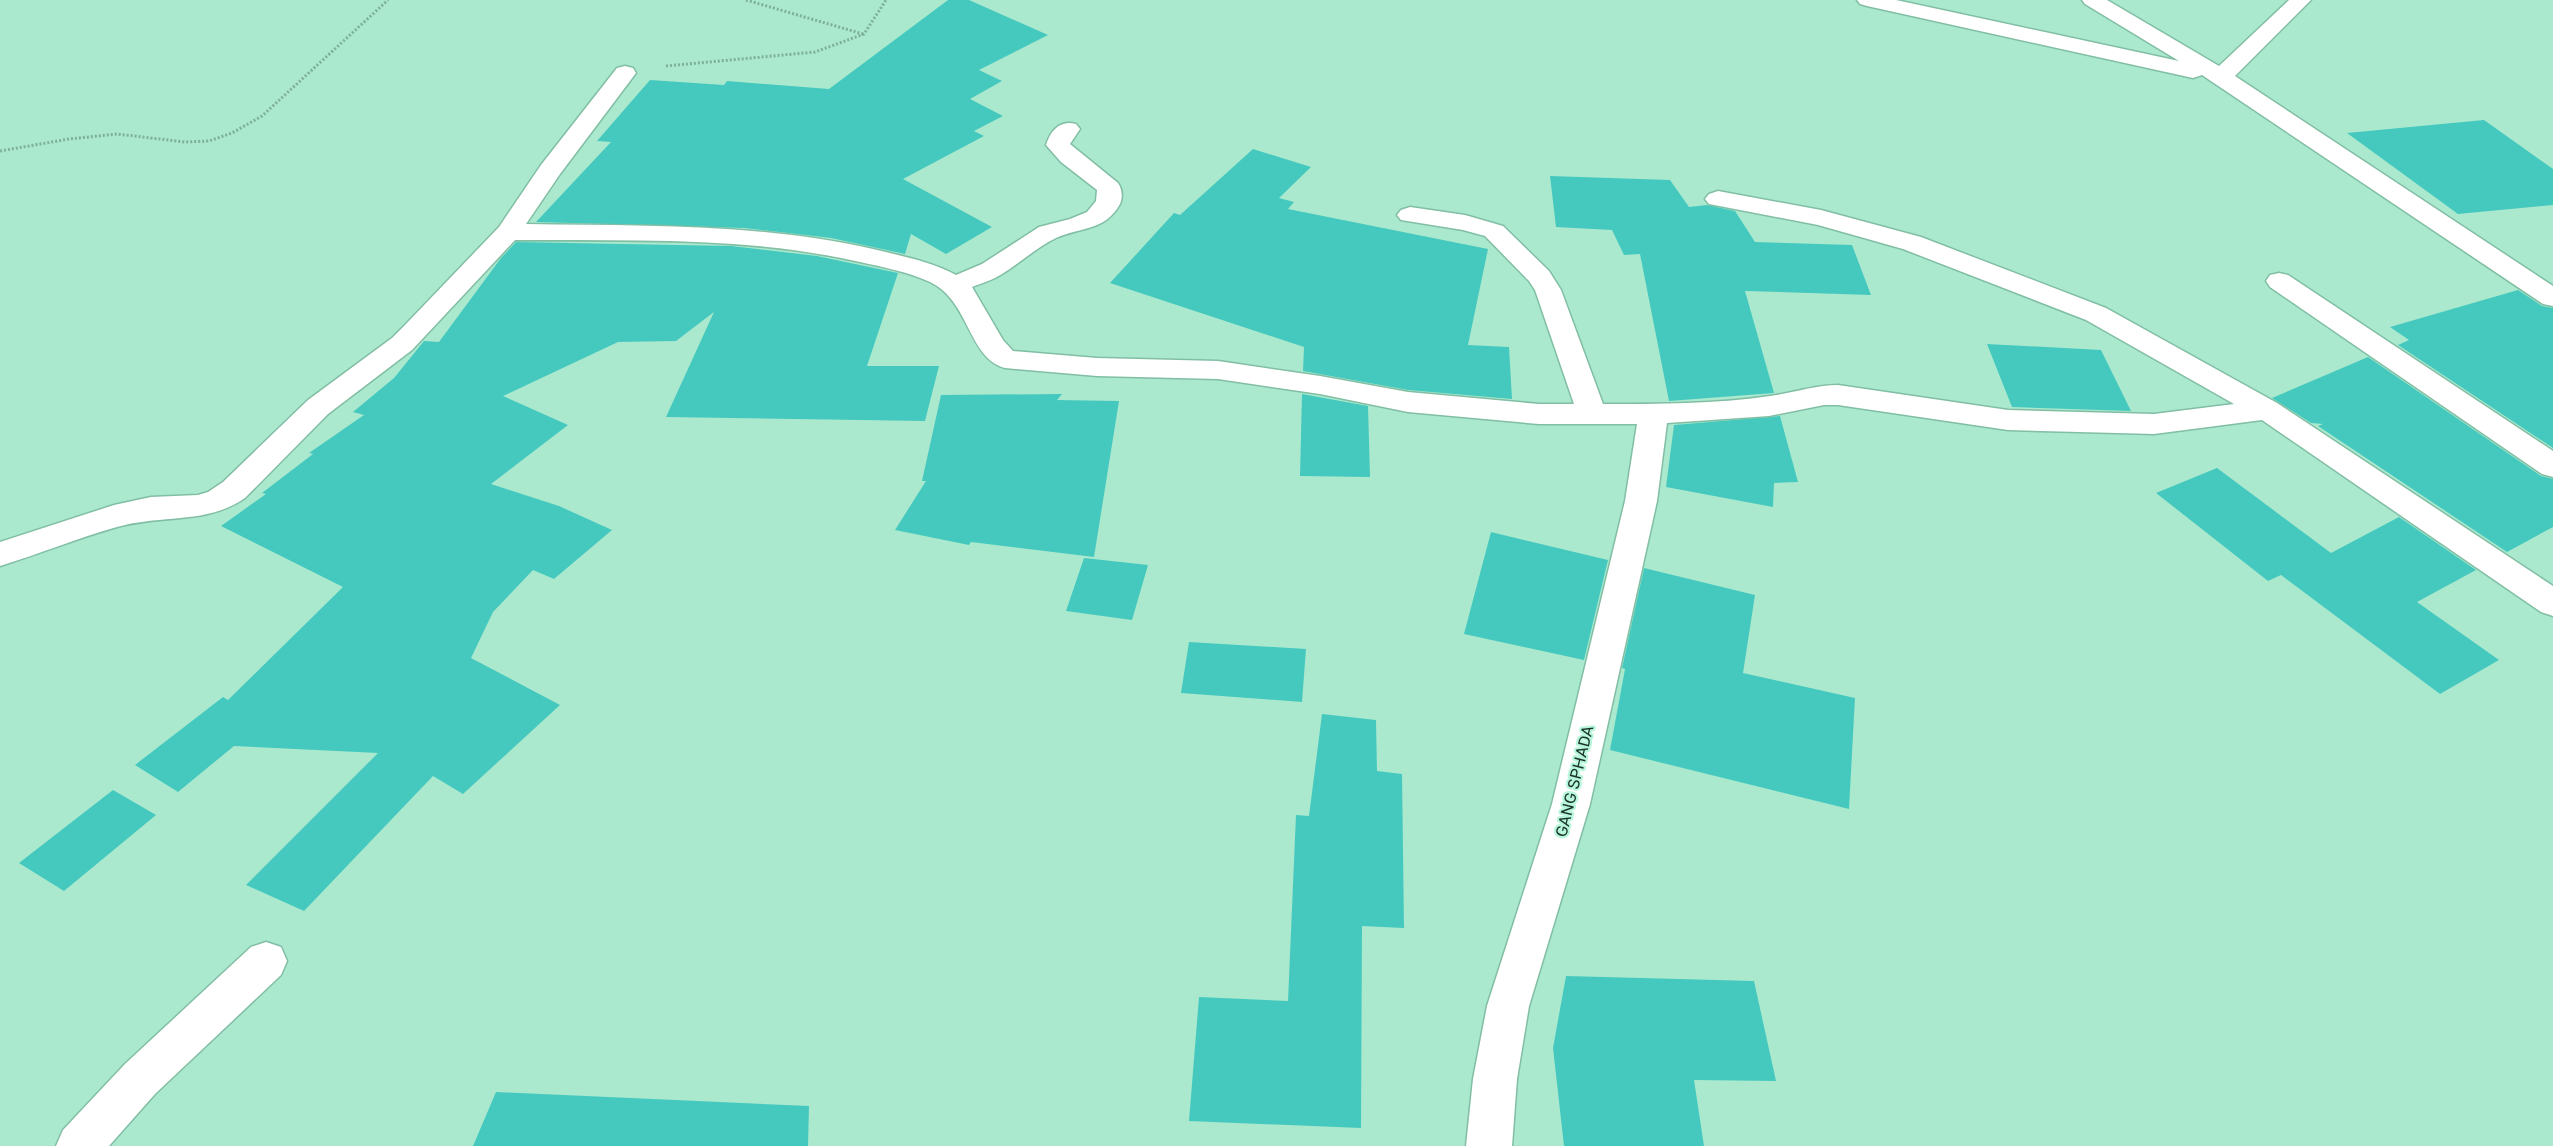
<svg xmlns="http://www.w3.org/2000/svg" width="2553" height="1146" font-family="'Golos Text',sans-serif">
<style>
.building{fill:#45c9be}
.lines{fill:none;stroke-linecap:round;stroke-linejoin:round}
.minor-casing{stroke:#81bea4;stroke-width:3}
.path{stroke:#7daf9a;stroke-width:3;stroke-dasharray:2 2;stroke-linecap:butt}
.minor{fill:#fff;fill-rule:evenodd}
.labels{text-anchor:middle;stroke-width:4.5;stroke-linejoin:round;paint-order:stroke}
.street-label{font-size:16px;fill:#1a3329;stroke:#b8f6dc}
</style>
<rect width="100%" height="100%" fill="#abe9cf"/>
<path class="building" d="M948,0H969L1048,35L979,70L1002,81L970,99L1003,116L974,131L984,136L903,179L992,227L946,254L911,234L905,254L831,238L744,228L536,222L611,142L597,141L650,80L724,85L727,81L829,89Z
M2484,120L2553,169V205L2458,214L2347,133Z
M1253,149L1311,167L1279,198L1294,202L1288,209L1488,249L1468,345L1509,347L1512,399L1408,390L1303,371L1304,347L1110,283L1174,213L1180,215Z
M1550,176L1670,180L1689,207L1707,205L1735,211L1755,242L1852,245L1871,295L1745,291L1774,393L1669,401L1640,254L1624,255L1612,230L1556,227Z
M516,242L731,246L817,256L898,273L867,366H939L925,421L666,417L714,312L676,341L618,342L503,396L568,425L491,484L559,506L612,530L554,579L533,570L493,612L471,658L560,705L463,794L433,776L304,911L246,885L378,753L234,746L178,792L135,765L223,697L228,700L343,587L221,526L266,494L262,493L313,454L309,453L364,415L353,412L394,378L424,341L439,342L501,258Z
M2518,290L2542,306L2553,308V448L2398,345L2409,340L2390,327Z
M1987,344L2101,350L2131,411L2012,407Z
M2368,357L2541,476L2553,479V527L2507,552L2318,426L2323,424L2311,423L2272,398Z
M1062,394L1057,400L1119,401L1094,557L971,542L969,545L895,530L926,481H922L941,395Z
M1302,394L1368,406L1370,477L1300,476Z
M1780,416L1798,482L1774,483L1773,507L1666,487L1674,425Z
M2217,468L2331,553L2399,517L2476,570L2417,602L2499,660L2440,694L2281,575L2268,581L2156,493Z
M1491,532L1608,560L1584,660L1464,634Z
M1084,558L1148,565L1132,620L1066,611Z
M1644,568L1755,595L1743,673L1855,698L1849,809L1610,750L1625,669L1622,668Z
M1189,642L1306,649L1302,702L1181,693Z
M1322,714L1376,720L1377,771L1402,774L1404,928L1362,926L1361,1128L1189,1121L1199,997L1288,1001L1296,815L1309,816Z
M113,790L156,815L64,891L19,863Z
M1566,976L1754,981L1776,1081L1694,1080L1704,1146H1564L1553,1048Z
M496,1092L809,1106L808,1146H473Z"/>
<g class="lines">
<defs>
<path id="minor" d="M1857,0H1896L2179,61L2085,4L2082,0H2107L2219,66L2289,0H2311L2235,76L2553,286V306L2543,304L2202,75L2193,78L1867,6L1860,4Z
M625,66L633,68L636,73L560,174L526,224C642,226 759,223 873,249C901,256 930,261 956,275L982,264L1039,227L1070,219L1087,212L1096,201L1097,190L1061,162L1046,145C1051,130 1060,120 1076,124L1080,129L1070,144L1118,183C1122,189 1123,197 1120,204C1105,231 1081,227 1056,238C1037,247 1020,263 1002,274C993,280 982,283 972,287L1003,340L1013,351L1097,358L1218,361L1320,376L1408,392L1539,404H1574L1535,290L1529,281L1485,236L1463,230L1401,220L1397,215L1401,210L1410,207L1465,215L1503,226L1549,271L1561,290L1603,404C1658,404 1715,404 1770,396C1793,393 1815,385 1838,385L2008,410L2154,414L2234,404L2086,320L1903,249L1818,225L1709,204L1705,199L1709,194L1718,191L1821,210L1921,237L2106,308L2277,403L2553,586V616L2541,612L2262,420L2154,434L2008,430L1838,405H1824L1769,416L1667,423L1657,501L1590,804L1529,1006L1517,1079L1512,1146H1466L1473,1079L1487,1006L1552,804L1625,501L1637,424H1539L1408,412L1320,394L1218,379L1097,376L1005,368C968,358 970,301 930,282C908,272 883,267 860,262C747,236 630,241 515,240L412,350L328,414L245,498C206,525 162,514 117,527C78,538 39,554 0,566V542L114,505L151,497L198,495L208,492L223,482L308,400L392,338L405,325L499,227L541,165L617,68Z
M2279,273L2288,275L2553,451V477L2542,474L2270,287L2266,281L2270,275Z
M266,942L281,947L287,961L281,975L155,1094L109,1146H56L63,1130L125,1064L251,947Z"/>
</defs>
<use href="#minor" class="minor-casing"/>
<path class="path" d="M746,0L863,34
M666,66L815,52L864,34L886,0
M0,151L69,139L117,134L185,142L209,141L232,133L262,116L388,0"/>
<use href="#minor" class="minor"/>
</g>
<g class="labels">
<g class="street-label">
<text transform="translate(1574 781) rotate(-76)" y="6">GANG SPHADA</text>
</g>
</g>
</svg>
